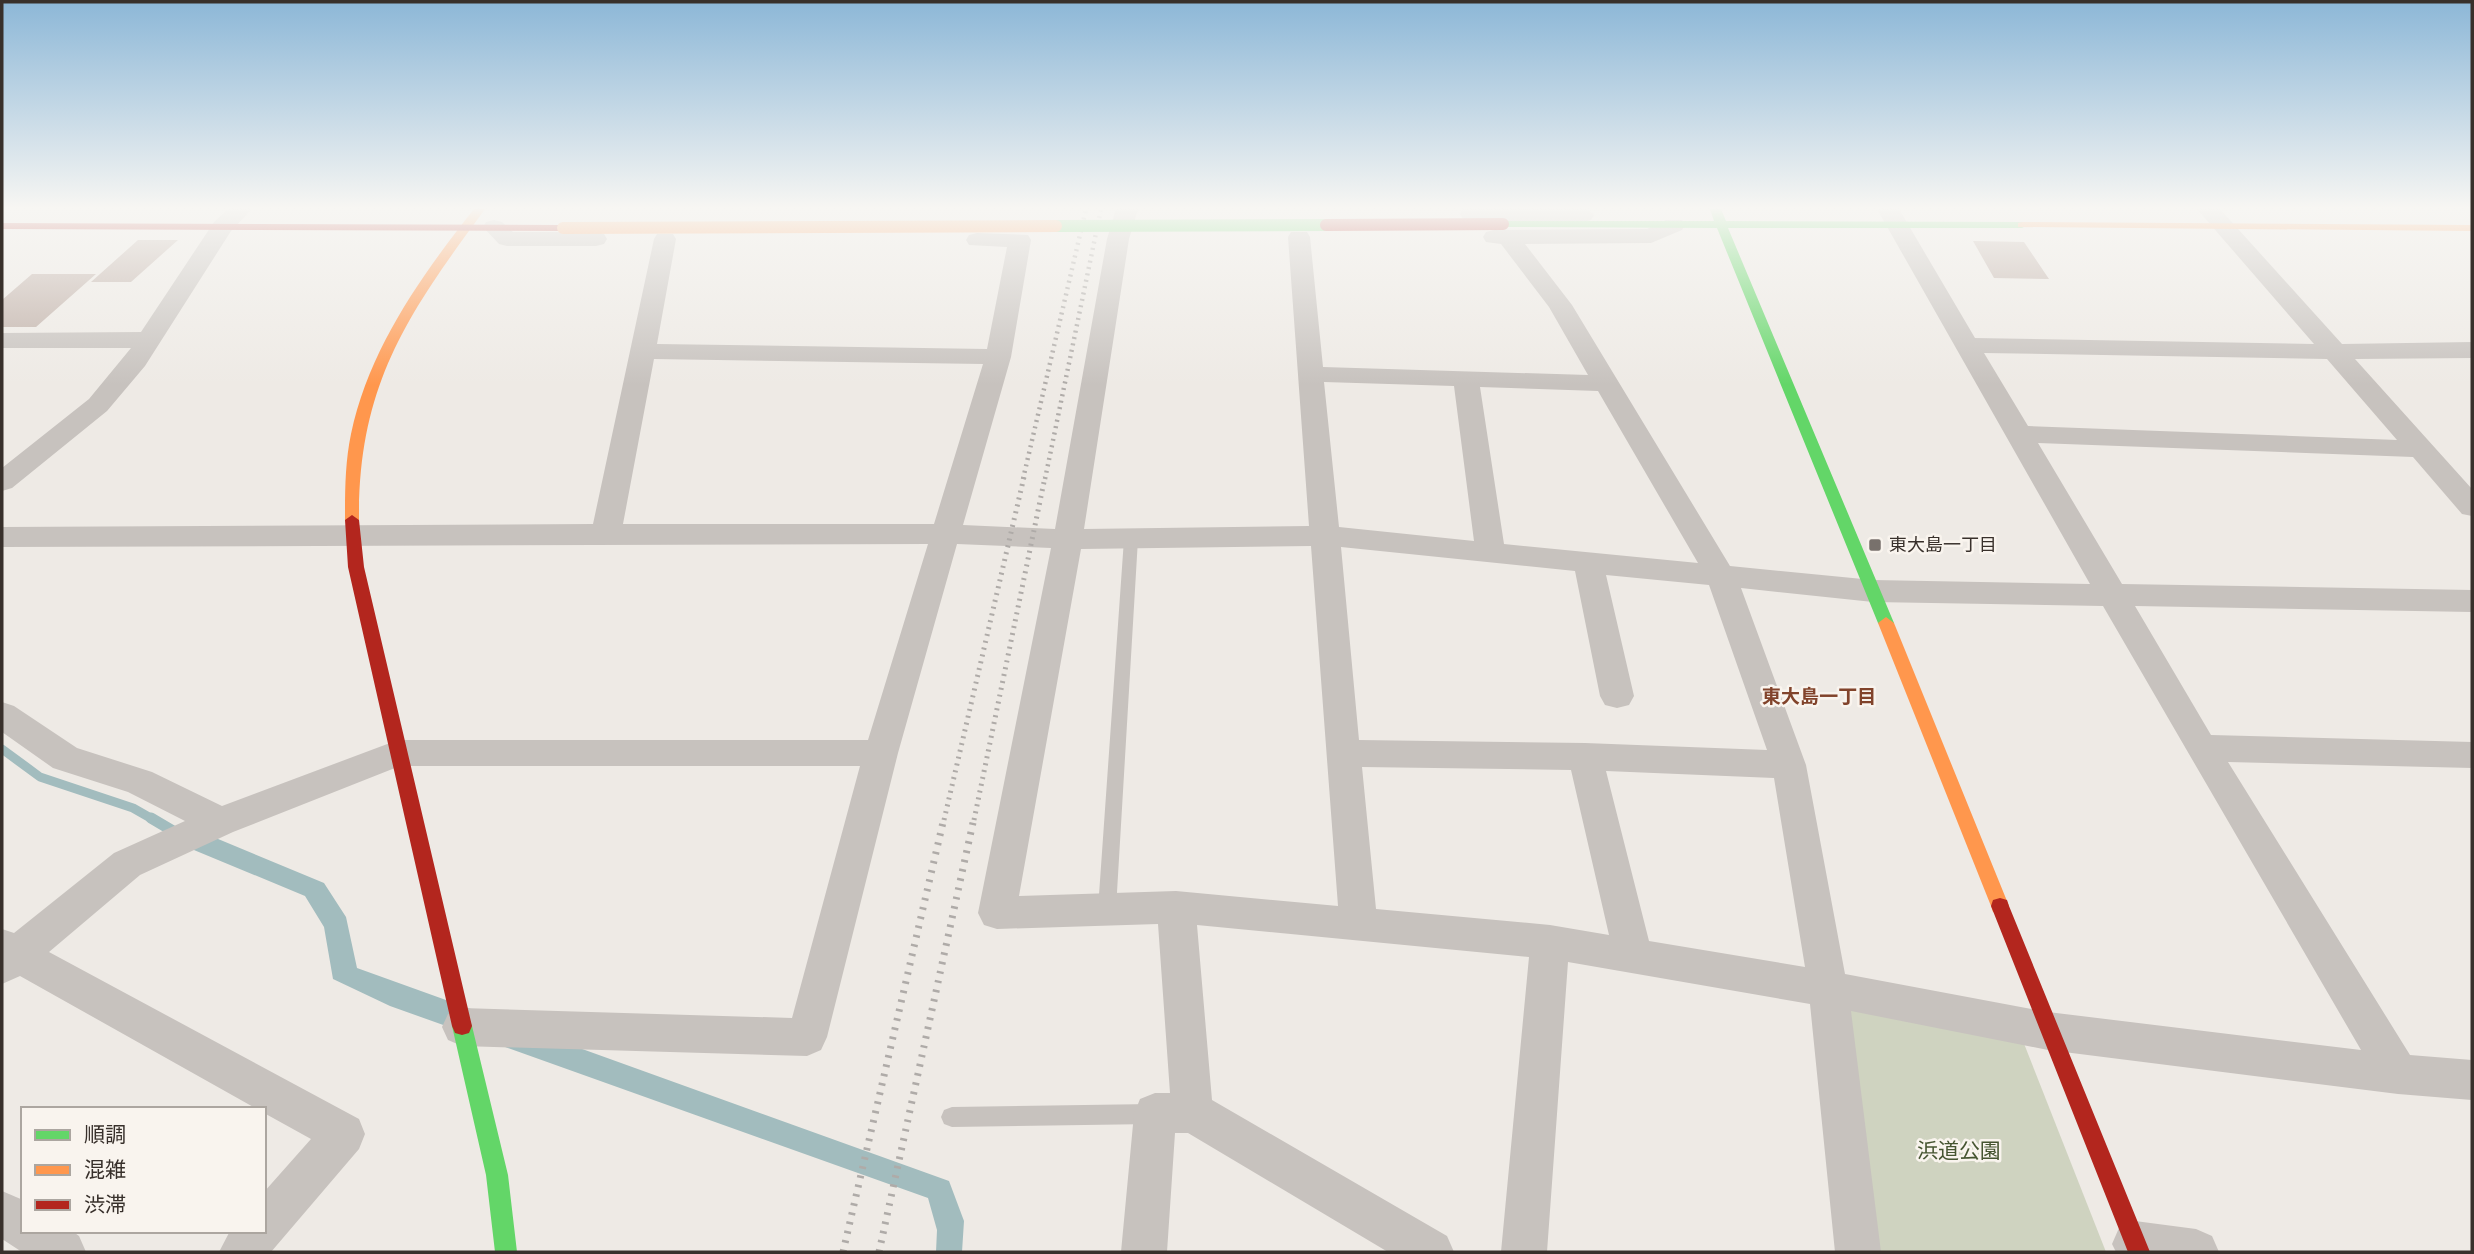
<svg xmlns="http://www.w3.org/2000/svg" width="2474" height="1254" font-family="Mulish,'Noto Sans JP',sans-serif">
<style>
.green{fill:#cfd3c0}
.water{fill:#a2bcbe}
.lines{fill:none;stroke-linecap:round;stroke-linejoin:round}
.stream-far1{stroke:#a2bcbe;stroke-width:9}
.stream{stroke:#a2bcbe;stroke-width:11}
.building{fill:#c0b0a8}
.lane{fill:#c7c2be;fill-rule:evenodd}
.street{fill:#c7c2be;fill-rule:evenodd}
.fast{fill:#63d668;fill-rule:evenodd}
.slow{fill:#ff974d;fill-rule:evenodd}
.jam{fill:#b3261e;fill-rule:evenodd}
.rail-far2{stroke:#afaba8;stroke-width:4.5;stroke-dasharray:2 4.5;stroke-linecap:butt}
.rail-far1{stroke:#afaba8;stroke-width:5;stroke-dasharray:2 5;stroke-linecap:butt}
.rail{stroke:#afaba8;stroke-width:7;stroke-dasharray:2.5 7;stroke-linecap:butt}
.fast-bridge{stroke:#63d668;stroke-width:12}
.slow-bridge{stroke:#ff974d;stroke-width:12}
.jam-bridge{stroke:#b3261e;stroke-width:12}
.poi-dot{fill:#78716c;stroke:#f9f4ee;stroke-width:2.5}
.labels{text-anchor:middle;stroke-width:5;stroke-linejoin:round;paint-order:stroke}
.poi-label{font-size:18px;fill:#38302b;stroke:#f9f4ee;text-anchor:start}
.neighbourhood-label{font-size:19px;font-weight:bold;fill:#81432b;stroke:#f9f4ee}
.near-park-label{font-size:21px;fill:#465531;stroke:#f9f4ee}
</style>
<rect width="100%" height="100%" fill="#eeeae5"/>
<path class="green" d="M1841,1005L2021,1036L2106,1252H1869Z"/>
<path class="water" d="M182,824L324,883L346,917L357,968L949,1181L964,1221L962,1252H936L937,1230L928,1198L390,1006L333,979L324,927L305,896L165,838Z"/>
<g class="lines">
<path class="stream-far1" d="M2,749L40,777L133,808L154,820"/>
<path class="stream" d="M151,818L173,831"/>
</g>
<path class="building" d="M138,240H178L131,282H91Z
M1973,241L2024,242L2049,279L1994,278Z
M32,274H96L36,327H2V300Z"/>
<g class="lines">
<path class="lane" d="M1131,534L1138,539L1116,909L1114,915L1107,917L1100,915L1098,909L1124,539Z
M1153,1104L1161,1107L1164,1114L1161,1121L1153,1124L952,1127L944,1124L941,1117L944,1110L952,1107Z"/>
<path class="street" d="M228,209H252L231,231L145,366L107,411L12,488L2,491V468L89,399L131,348H2V333L141,332L214,222Z
M1116,209H1138L1129,239L1084,529L1309,526L1288,237L1291,232H1307L1310,237L1323,367L1588,375L1549,307L1501,244L1486,242L1483,237L1486,232L1494,230L1647,229L1666,220H1682L1685,225L1682,230L1651,243L1525,244L1572,305L1730,566L1873,580L2090,584L1877,209H1899L1975,338L2314,344L2197,209H2220L2342,344L2472,342V358L2355,359L2472,489V516L2462,514L2413,457L2038,443L2122,584L2472,590V612L2135,606L2211,735L2472,742V768L2228,762L2410,1055L2472,1060V1100L2398,1094L2048,1050L1851,1011L1881,1252H1835L1810,1004L1568,962L1547,1252H1501L1529,957L1197,925L1212,1100L1447,1236L1454,1252H1388L1188,1133H1175L1167,1252H1121L1134,1114L1140,1099L1155,1093H1170L1158,924L997,929L984,925L978,913L1051,548L957,544L898,753L827,1037L821,1050L807,1056L462,1046L448,1040L442,1027L448,1014L462,1008L792,1018L860,766H400L233,832L140,875L49,952L359,1119L365,1134L359,1149L271,1252H219L230,1231H264V1192L311,1139L264,1113V1109H257L20,976L2,984V929L14,933L114,853L185,821L128,792L53,768L2,732V702L14,706L77,748L152,772L222,806L398,740H868L928,544L2,547V527L593,524L654,239L657,234H673L676,239L657,344L987,349L1007,247L969,245L966,240L969,235L977,233L1028,235L1031,240L1011,357L963,525L1055,529L1107,239ZM1984,353L2327,359L2397,440L2028,426ZM654,359L983,364L934,524H623ZM1324,382L1454,386L1474,541L1339,527ZM1480,387L1598,391L1698,563L1504,544ZM1311,546L1338,906L1176,891L1019,896L1081,549ZM1341,547L1575,571L1600,696L1605,705L1617,708L1629,705L1634,696L1606,575L1709,585L1767,750L1585,743L1359,740ZM1741,588L1873,602L2103,606L2361,1050L2048,1012L1845,974L1806,765ZM1362,767L1571,770L1609,935L1550,925L1376,909ZM1606,771L1774,778L1805,967L1649,941Z
M1463,209H1587L1594,215L1591,220L1583,222L1471,221L1463,219L1460,214Z
M494,220L502,222L513,232H596L604,234L607,239L604,244L596,246H507L499,244L483,227L486,222Z
M2,1191L23,1200V1231H72L79,1236L86,1252H22L2,1239Z
M2135,1221L2196,1229L2212,1236L2219,1252H2116L2112,1244L2119,1228Z"/>
<path class="fast" d="M1710,209H1721L1726,221L2022,222L2028,225L2022,228H1728L1894,623L1892,627L1886,629L1878,623L1717,228L1503,227L1497,224L1503,221H1714Z
M462,1017L469,1019L472,1026L508,1175L517,1252H495L486,1175L452,1026L455,1019Z"/>
<path class="slow" d="M474,209H485C408,314 358,384 359,520L357,523H347L345,520C345,491 345,463 351,434C369,349 421,276 474,209Z
M2022,222L2472,225V231L2018,227V223Z
M1886,617L1894,623L2009,906L2007,912L2000,914L1993,912L1991,906L1878,623Z"/>
<path class="jam" d="M2,223L563,225L569,228L563,231L2,229Z
M352,515L359,520L364,567L472,1026L469,1033L462,1035L455,1033L452,1026L348,567L345,520Z
M2000,898L2007,900L2009,906L2150,1252H2128L1991,906L1993,900Z"/>
<path class="rail-far2" d="M1023,479L1086,209
M1045,479L1101,209"/>
<path class="rail-far1" d="M944,820L1024,477
M974,820L1045,477"/>
<path class="rail" d="M843,1252L944,818
M879,1252L974,818"/>
<path class="fast-bridge" d="M1056,226L1326,225"/>
<path class="slow-bridge" d="M563,228L1056,226"/>
<path class="jam-bridge" d="M1326,225L1503,224"/>
</g>
<linearGradient id="sky" x2="0" y2="1"><stop stop-color="#8cb7d7"/><stop offset="0.54" stop-color="#f7f6f3"/><stop offset="1" stop-color="#f7f6f3" stop-opacity="0"/></linearGradient>
<rect width="2474" height="385" fill="url(#sky)"/>
<rect class="poi-dot" x="1868" y="538" width="14" height="14" rx="3.5"/>
<g class="labels">
<g class="poi-label">
<text x="1889" y="551">東大島一丁目</text>
</g>
<g class="neighbourhood-label">
<text x="1819" y="703">東大島一丁目</text>
</g>
<g class="near-park-label">
<text x="1959" y="1158">浜道公園</text>
</g>
</g>
<rect width="2474" height="1254" fill="none" stroke="#38302b" stroke-width="7"/>
<rect x="21" y="1107" width="245" height="126" fill="#f9f4ee" stroke="#aca6a0" stroke-width="2"/>
<rect x="35" y="1130" width="35" height="10" fill="#63d668" stroke="#aca6a0" stroke-width="2"/>
<text x="84" y="1142" font-size="21" fill="#38302b">順調</text>
<rect x="35" y="1165" width="35" height="10" fill="#ff974d" stroke="#aca6a0" stroke-width="2"/>
<text x="84" y="1177" font-size="21" fill="#38302b">混雑</text>
<rect x="35" y="1200" width="35" height="10" fill="#b3261e" stroke="#aca6a0" stroke-width="2"/>
<text x="84" y="1212" font-size="21" fill="#38302b">渋滞</text>
</svg>
